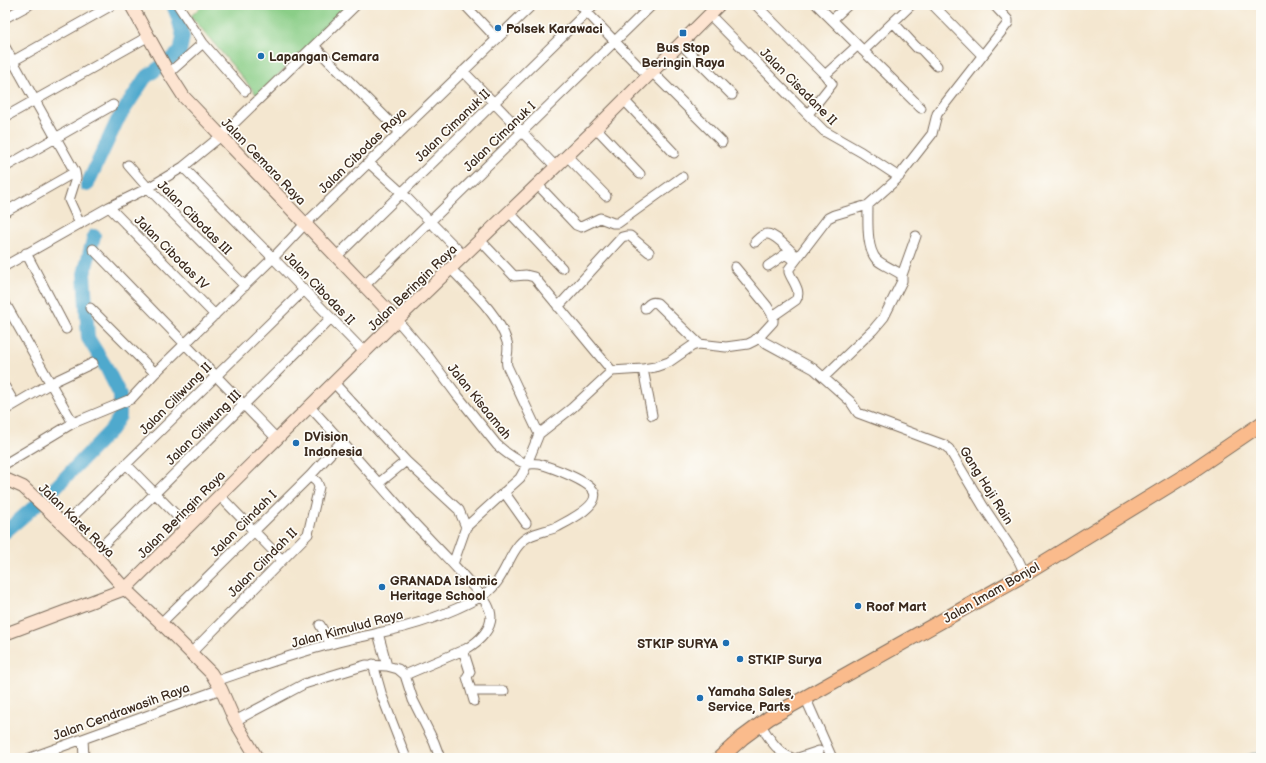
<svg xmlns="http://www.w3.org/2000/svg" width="1266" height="763" font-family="'Balsamiq Sans',sans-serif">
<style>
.green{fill:#8ace87;stroke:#627c52}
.water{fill:#4fa9cd;stroke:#456a76}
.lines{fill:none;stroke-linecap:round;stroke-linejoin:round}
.river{stroke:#4fa9cd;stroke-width:14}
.street-casing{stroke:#7c6c5c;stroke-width:11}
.secondary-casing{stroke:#7c6c5c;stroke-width:14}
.primary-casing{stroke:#7c6c5c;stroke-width:16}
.street{stroke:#fff;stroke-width:9}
.secondary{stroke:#fde4d1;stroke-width:12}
.primary{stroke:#fabb8c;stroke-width:14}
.poi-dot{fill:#1f6fb2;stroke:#fdfcf7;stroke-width:1.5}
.labels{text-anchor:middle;stroke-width:3.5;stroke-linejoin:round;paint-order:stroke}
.poi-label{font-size:13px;font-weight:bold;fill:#3b2a1e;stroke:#fdfcf7;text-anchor:start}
.street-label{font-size:13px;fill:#3b2a1e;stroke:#fdfcf7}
</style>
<rect width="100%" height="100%" fill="#fdfcf7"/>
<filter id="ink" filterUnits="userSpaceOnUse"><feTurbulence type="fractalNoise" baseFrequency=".025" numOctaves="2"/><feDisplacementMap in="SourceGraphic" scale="8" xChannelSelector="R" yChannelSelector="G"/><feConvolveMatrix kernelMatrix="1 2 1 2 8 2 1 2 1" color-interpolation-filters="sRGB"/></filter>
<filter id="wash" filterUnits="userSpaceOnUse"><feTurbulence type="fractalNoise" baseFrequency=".012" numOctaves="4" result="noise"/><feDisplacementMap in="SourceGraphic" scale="16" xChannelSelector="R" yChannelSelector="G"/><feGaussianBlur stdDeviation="0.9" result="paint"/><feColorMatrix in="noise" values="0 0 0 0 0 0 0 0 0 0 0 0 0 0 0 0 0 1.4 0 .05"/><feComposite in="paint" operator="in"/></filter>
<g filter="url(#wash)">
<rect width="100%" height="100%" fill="#f4e7d0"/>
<path class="green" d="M203,5H347L349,7L257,95L191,16Z"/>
<path class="water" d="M1261,751V758H1238Z"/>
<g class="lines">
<path class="river" d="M87,185L117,121L145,78L180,52L183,37L178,18L173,5
M5,532L49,494L111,430L120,416V395L106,367L88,338L84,274L94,236"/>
</g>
</g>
<g filter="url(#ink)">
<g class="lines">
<defs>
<path id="street" d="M178,5L203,43L245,91
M465,5L497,39
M580,5L648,76
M756,5L825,75L857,46
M817,5L921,108
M933,5L982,55
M710,15L824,131L861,152L899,177
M5,18L29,5
M832,20L848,5
M893,22L917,48L921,49L937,66
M681,44L732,95
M314,46L400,132
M5,47L75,172L76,178L69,200L80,224
M863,51L911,5
M13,61L112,5
M463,71L556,167
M652,72L722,142
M169,73L203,43
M624,100L674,153
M808,114L832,84L825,75
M5,117L149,36
M596,128L640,174
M567,156L606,196
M369,163L402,193L464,256
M128,165L148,188L245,286
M5,167L113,105
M183,167L273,258L365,353
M538,185L576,225L581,227L600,218L613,223H618L682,177
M109,207L215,315
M5,212L75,172
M509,212L562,268
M480,240L514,276L526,275L534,277L612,371
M755,242C758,239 762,234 767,234C775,234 791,251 797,257
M93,249L277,439
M26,253L66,329
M336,257L594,5
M5,266L109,207L148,188L183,167L221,136L356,5
M768,266L784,255L788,256L795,261
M451,269C470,289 499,314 507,342C510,350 505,358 507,366L539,434
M902,275L916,236
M364,286L652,5
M5,303L73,423
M558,307L622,237L626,236H630L649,252
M90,308L155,373
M645,308C649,304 651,301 657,303L699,344
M773,316L796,300C802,291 792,281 789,272V269L828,218L834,215L868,205L896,180L932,134L937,114L1008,23V20L994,5
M757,338L814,369L850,401L858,413L944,445L949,449L983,506L1017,557L1025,574
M643,369L652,415
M824,377L873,330L884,317L902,281V275C894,269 884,266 877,260C866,249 868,220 868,205
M334,383L406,461L459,510L466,527L453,564
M5,387L15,404
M310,407C342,441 372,476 403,511C424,535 448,557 469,582C476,590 487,600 490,611C495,628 478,642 466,649L405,675
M5,410L51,383L93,363
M5,464L73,423L131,399L155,373L273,258L305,224L532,5
M126,464L188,527
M379,483L406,461
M504,492L526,523
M220,496L282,560
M64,525L304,290
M466,527L520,478L524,471L539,434L572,408L612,371L643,369L655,367L669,362L692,346L699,344L726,347L748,344L754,341L762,334L773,322V316L767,306L735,267
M94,554L331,318
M161,623L310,476L342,441
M320,625L331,644
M378,633L387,666
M463,650L470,672L467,677L474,701
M191,653L308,534L319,487L317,482L310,476
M373,664L382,696L406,758
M216,681C254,668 292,654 331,644C347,639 363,637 378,633C413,626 449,614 480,597C507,583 507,549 528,537C537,532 547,531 557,527C566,522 600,506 594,492C589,481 551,467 539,464C534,463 529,465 524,463C514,459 505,452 497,445L457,395L428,356L397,320
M472,691H504
M805,697L832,758
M235,721L304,684L366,665L387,666L398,669L405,675L413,700L434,742L440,758
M760,724C768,736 777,753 792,758
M83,739L84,758
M30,758L221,689
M798,758L819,751"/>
<path id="secondary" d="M131,5L168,72L184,97L397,320
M5,479L23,487L47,509L94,554L125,589L161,623L211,673L221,689L235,721L257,758
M5,634L125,589L397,320L596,128L719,5"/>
<path id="primary" d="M720,758L742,738L769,718L1025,574L1183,477L1261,424"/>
</defs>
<use href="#street" class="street-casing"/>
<use href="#secondary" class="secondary-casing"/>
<use href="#primary" class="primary-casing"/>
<use href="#street" class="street"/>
<use href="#secondary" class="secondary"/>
<use href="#primary" class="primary"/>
</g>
</g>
<g class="poi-dot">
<circle cx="498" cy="28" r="4"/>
<rect x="679" y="29" width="8" height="8" rx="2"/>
<circle cx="261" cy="56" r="4"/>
<circle cx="296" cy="443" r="4"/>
<circle cx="382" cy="587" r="4"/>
<circle cx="858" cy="606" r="4"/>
<circle cx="726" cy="643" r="4"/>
<circle cx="740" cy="659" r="4"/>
<circle cx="700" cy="698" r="4"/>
</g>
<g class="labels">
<g class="poi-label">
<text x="506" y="33">Polsek Karawaci</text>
<text x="683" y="52" text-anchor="middle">Bus Stop<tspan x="683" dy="15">Beringin Raya</tspan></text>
<text x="269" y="61">Lapangan Cemara</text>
<text x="304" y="441">DVision<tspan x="304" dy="15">Indonesia</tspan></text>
<text x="390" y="585">GRANADA Islamic<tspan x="390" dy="15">Heritage School</tspan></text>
<text x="866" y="611">Roof Mart</text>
<text x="718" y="648" text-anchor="end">STKIP SURYA</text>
<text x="748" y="664">STKIP Surya</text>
<text x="708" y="696">Yamaha Sales,<tspan x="708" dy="15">Service, Parts</tspan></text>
</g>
<g class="street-label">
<text transform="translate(799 86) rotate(45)" y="5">Jalan Cisadane II</text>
<text transform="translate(452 125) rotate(-44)" y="5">Jalan Cimanuk II</text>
<text transform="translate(499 136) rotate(-44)" y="5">Jalan Cimanuk I</text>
<text transform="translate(362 150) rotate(-44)" y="5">Jalan Cibodas Raya</text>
<text transform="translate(264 161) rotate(46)" y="5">Jalan Cemara Raya</text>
<text transform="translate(195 217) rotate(45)" y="5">Jalan Cibodas III</text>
<text transform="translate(172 252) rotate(45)" y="5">Jalan Cibodas IV</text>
<text transform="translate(412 287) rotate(-44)" y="5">Jalan Beringin Raya</text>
<text transform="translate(320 288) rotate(46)" y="5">Jalan Cibodas II</text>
<text transform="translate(175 398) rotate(-45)" y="5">Jalan Ciliwung II</text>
<text transform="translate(480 401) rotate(51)" y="5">Jalan Kisaamah</text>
<text transform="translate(203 427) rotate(-45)" y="5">Jalan Ciliwung III</text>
<text transform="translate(987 485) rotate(58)" y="5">Gang Haji Rain</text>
<text transform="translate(181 514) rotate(-45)" y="5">Jalan Beringin Raya</text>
<text transform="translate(77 520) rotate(44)" y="5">Jalan Karet Raya</text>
<text transform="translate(243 523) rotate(-45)" y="5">Jalan Ciindah I</text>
<text transform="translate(262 562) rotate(-45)" y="5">Jalan Ciindah II</text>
<text transform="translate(991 592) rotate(-30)" y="5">Jalan Imam Bonjol</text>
<text transform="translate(347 628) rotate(-15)" y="5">Jalan Kimulud Raya</text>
<text transform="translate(121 711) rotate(-20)" y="5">Jalan Cendrawasih Raya</text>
</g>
</g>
<rect width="1266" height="763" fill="none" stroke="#fdfcf7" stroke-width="20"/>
</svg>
